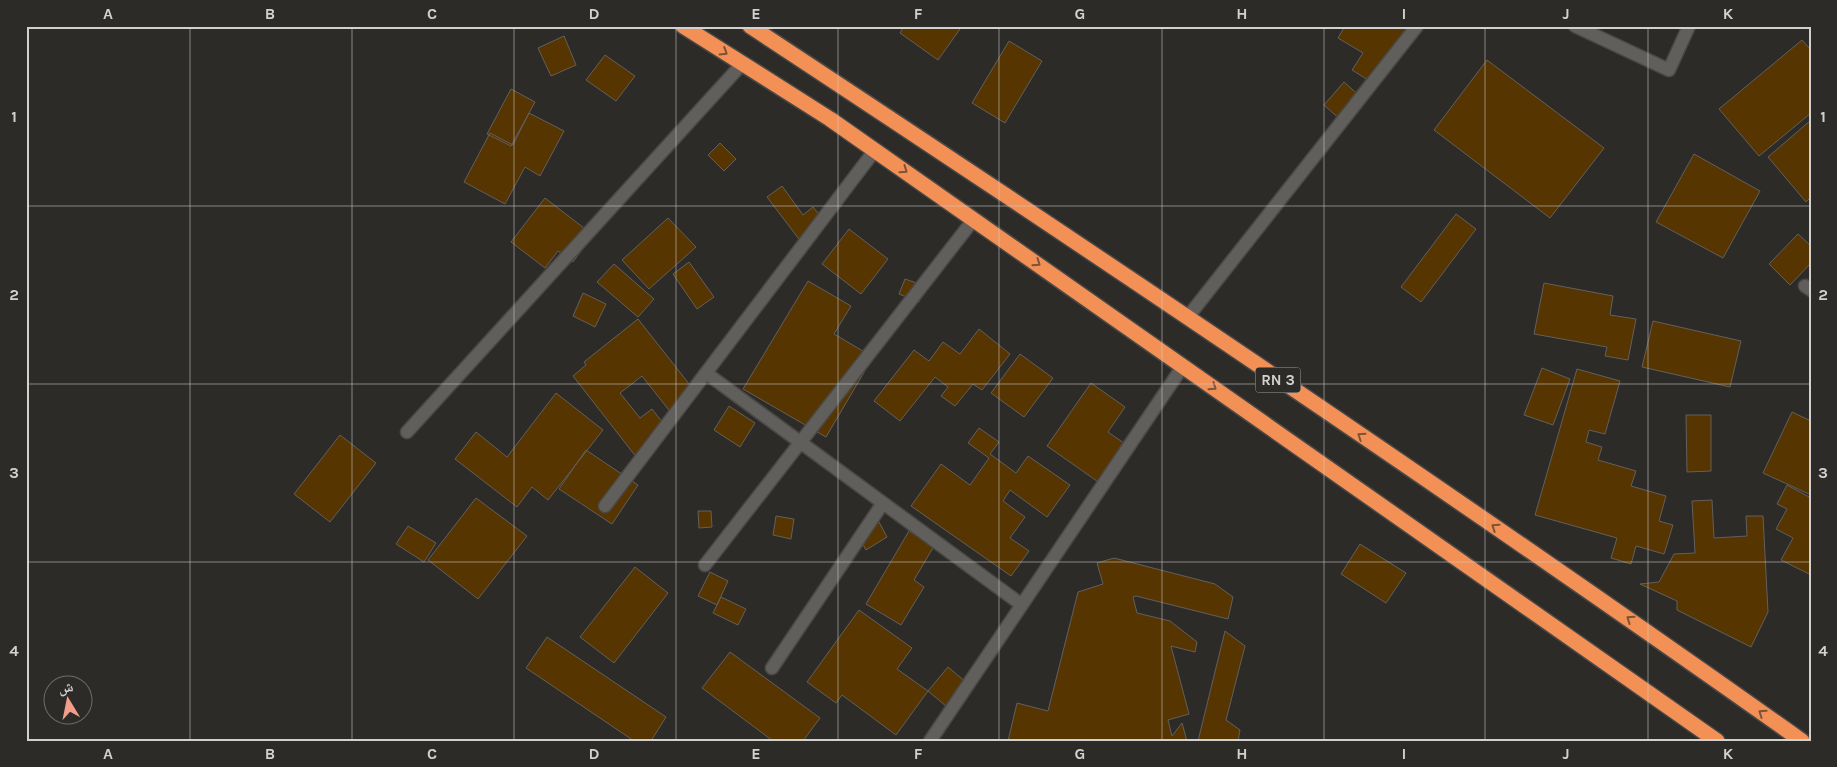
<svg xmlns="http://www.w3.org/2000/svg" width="1837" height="767" font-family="Karla,'Noto Naskh Arabic',sans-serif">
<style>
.building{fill:#573500;stroke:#62605d}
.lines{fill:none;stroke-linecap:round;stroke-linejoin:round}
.street-casing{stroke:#4a4846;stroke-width:15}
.highway-casing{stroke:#4a4846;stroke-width:18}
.street{stroke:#615f5c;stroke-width:12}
.highway{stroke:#f39055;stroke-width:15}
.oneway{stroke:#7c533a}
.grid{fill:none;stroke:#d2d1cf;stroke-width:1;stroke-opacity:0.55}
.labels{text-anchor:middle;stroke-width:4.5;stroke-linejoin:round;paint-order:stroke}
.shield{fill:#2d2b28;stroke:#a09f9d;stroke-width:1}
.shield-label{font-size:15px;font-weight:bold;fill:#d2d1cf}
.neatline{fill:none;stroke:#d2d1cf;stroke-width:2}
.grid-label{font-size:16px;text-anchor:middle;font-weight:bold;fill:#d2d1cf}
</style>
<rect width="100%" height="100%" fill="#2d2b28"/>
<path class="building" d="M904,26H957L960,29L938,60L900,33Z
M1345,26H1412L1376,85L1352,70L1363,53L1338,38Z
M564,36L576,65L551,76L538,48Z
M1802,40L1811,50V113L1759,156L1719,109Z
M1009,41L1042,61L1005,123L972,103Z
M605,55L635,76L616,101L586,80Z
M1487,60L1604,148L1550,218L1434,130Z
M1344,82L1362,98L1342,121L1324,105Z
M511,89L535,102L511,146L487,134Z
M529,113L564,131L540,176L525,167L505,204L464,182L490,133L513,145Z
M1811,120V197L1806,202L1768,157Z
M720,143L736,159L724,171L708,155Z
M1694,154L1760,191L1723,258L1656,222Z
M782,186L803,215L813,207L827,224L802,243L767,197Z
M545,198L593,235L573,262L558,251L545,268L511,242Z
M1456,214L1476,229L1421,302L1401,287Z
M668,218L696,247L649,289L622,260Z
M849,229L888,259L861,294L822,264Z
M1798,234L1811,246V263L1790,285L1769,264Z
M689,262L714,297L697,309L673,274Z
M614,264L654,299L638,317L597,282Z
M905,279L925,286L919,302L899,294Z
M808,281L851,306L834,334L873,357L826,437L743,389Z
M1544,283L1613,296L1610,315L1636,319L1628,360L1605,356L1607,347L1534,334Z
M583,293L606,304L595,327L573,316Z
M638,319L697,394L672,414L642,376L620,393L640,418L652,409L670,432L637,458L573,376L586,365L584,362Z
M1653,321L1741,341L1730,387L1642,367Z
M979,329L1010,354L982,390L973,384L955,406L941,396L948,387L935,377L900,421L874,401L914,350L929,361L943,342L960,354Z
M1020,354L1053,378L1024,417L991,393Z
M1542,368L1570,379L1553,425L1524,415Z
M1577,369L1620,381L1605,434L1589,430L1586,442L1602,447L1598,460L1636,471L1631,486L1666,496L1659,521L1673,525L1664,554L1636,546L1631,564L1611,558L1617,538L1535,515Z
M1091,383L1125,407L1108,432L1131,448L1104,486L1047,446Z
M556,393L603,430L548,500L532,487L517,507L455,459L476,432L507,457Z
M729,406L755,423L740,447L714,430Z
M1792,412L1811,421V495L1763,473Z
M1686,415H1711V471L1687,472Z
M979,428L999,442L990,454L1016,473L1028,456L1070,485L1047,517L1010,490L1003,501L1025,517L1010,538L1029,551L1011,576L911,506L941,464L970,485L989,458L968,443Z
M340,435L376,463L330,522L294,494Z
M586,450L638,485L612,524L559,489Z
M1787,485L1811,498V575L1781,560L1793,538L1776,529L1787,509L1777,504Z
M476,498L527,536L478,599L428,560Z
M1712,500L1714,538L1747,536L1746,516H1763L1768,612L1751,647L1677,610V601L1640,584L1659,582L1674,554L1695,553L1692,501Z
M698,511H711L712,527L699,528Z
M776,516L794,519L791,539L773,535Z
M879,522L887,537L866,550L857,534Z
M408,526L436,543L424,562L396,544Z
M909,531L934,546L914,580L924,587L901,625L866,604Z
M1360,544L1406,573L1386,603L1341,574Z
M1114,558L1215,584L1233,597L1228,619L1136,596L1133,597L1137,613L1170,621L1197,642L1195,652L1171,646L1189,714L1168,720L1172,736L1182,723L1187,741H1008L1017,703L1048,711L1078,592L1103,584L1097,563Z
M635,567L668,593L614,663L580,637Z
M710,572L728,581L717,605L698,596Z
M721,597L746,609L738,625L713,613Z
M859,610L912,648L897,669L928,691L896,735L842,695L836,703L807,682Z
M1225,631L1245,646L1226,720L1240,730L1238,741H1198Z
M547,637L666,717L651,741H634L526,668Z
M730,652L820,718L803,741H773L702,688Z
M948,667L973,688L953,712L928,691Z"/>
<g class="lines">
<defs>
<path id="street" d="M1575,26L1669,70L1689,26
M1805,286L1811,290
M1187,318L1417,26
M706,373L1022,605
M407,432L742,64
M605,506L875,150
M705,565L974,219
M772,668L883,503
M930,741L1183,366"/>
<path id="highway" d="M683,26L830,119L1717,741
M750,26C1104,259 1456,496 1802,741"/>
</defs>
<use href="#street" class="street-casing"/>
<use href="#highway" class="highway-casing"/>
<use href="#street" class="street"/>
<use href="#highway" class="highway"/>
</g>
<defs><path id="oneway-chevron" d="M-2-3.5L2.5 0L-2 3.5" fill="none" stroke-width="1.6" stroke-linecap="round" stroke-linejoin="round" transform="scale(1.25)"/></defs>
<g class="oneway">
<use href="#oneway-chevron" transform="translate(724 52) rotate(32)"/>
<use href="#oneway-chevron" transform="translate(904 170) rotate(35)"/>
<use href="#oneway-chevron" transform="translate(1037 263) rotate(35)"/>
<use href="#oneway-chevron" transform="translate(1213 387) rotate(35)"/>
<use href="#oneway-chevron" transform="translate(1361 436) rotate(-146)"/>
<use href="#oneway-chevron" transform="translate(1495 527) rotate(-146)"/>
<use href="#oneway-chevron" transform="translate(1630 619) rotate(-145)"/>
<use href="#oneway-chevron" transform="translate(1762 713) rotate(-145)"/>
</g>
<path class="grid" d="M190,26V741M352,26V741M514,26V741M676,26V741M838,26V741M999,26V741M1162,26V741M1324,26V741M1485,26V741M1648,26V741M26,206H1811M26,384H1811M26,562H1811"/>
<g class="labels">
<rect class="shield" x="1255.5" y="367.5" width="45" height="25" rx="4"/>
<g class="shield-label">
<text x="1278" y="385">RN 3</text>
</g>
</g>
<rect width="1837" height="767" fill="none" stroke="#2d2b28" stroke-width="55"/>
<g transform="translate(68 700) rotate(350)"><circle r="24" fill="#2d2b28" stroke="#6f6d6b"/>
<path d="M0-4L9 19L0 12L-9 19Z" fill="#f49d8b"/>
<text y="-8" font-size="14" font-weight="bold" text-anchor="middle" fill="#d2d1cf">ش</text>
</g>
<rect x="28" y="28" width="1782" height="712" class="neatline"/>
<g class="grid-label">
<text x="108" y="19">A</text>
<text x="270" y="19">B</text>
<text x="432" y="19">C</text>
<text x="594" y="19">D</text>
<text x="756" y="19">E</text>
<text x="918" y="19">F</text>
<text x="1080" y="19">G</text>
<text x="1242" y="19">H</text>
<text x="1404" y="19">I</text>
<text x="1566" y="19">J</text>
<text x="1728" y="19">K</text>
<text x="14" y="122">1</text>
<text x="1823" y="122">1</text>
<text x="14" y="300">2</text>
<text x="1823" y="300">2</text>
<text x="14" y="478">3</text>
<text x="1823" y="478">3</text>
<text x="14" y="656">4</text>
<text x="1823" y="656">4</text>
<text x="108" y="759">A</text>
<text x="270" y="759">B</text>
<text x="432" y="759">C</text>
<text x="594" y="759">D</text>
<text x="756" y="759">E</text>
<text x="918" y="759">F</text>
<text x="1080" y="759">G</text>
<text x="1242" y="759">H</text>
<text x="1404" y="759">I</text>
<text x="1566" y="759">J</text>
<text x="1728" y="759">K</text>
</g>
</svg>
